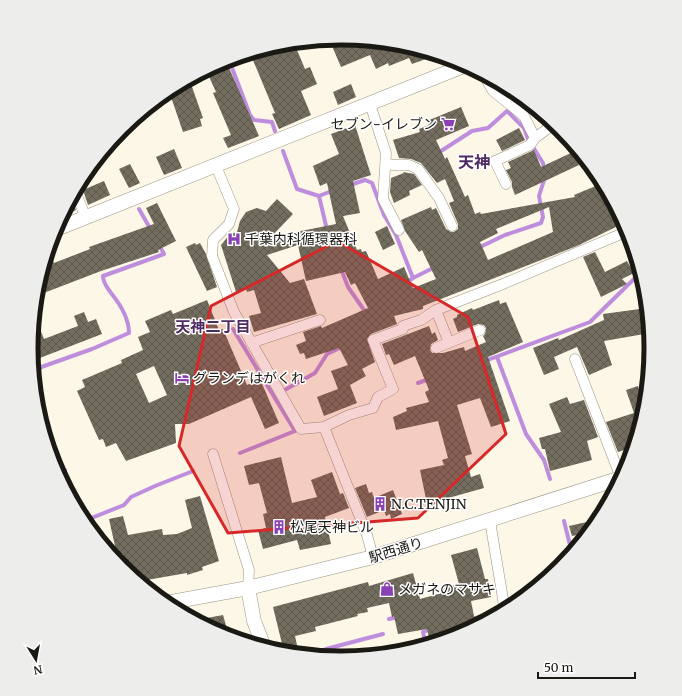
<svg xmlns="http://www.w3.org/2000/svg" width="682" height="696" font-family="Merriweather,'Noto Sans JP',serif">
<style>
.lines{fill:none;stroke-linecap:round;stroke-linejoin:round}
.stream{stroke:#be8dde;stroke-width:4}
.building{fill:url(#building-cross-hatch);fill-rule:evenodd}
.street-casing{stroke:#999385;stroke-width:11}
.secondary-casing{stroke:#999385;stroke-width:15}
.street{stroke:#fff;stroke-width:10}
.secondary{stroke:#fff;stroke-width:14}
.marked{fill:#d62828;fill-opacity:0.2;stroke:#d62828;stroke-width:3;stroke-linejoin:round}
.labels{text-anchor:middle;stroke-width:3;stroke-linejoin:round;paint-order:stroke}
.poi-label{font-size:14px;fill:#1b1914;stroke:#fff;text-anchor:start}
.street-label{font-size:14px;fill:#1b1914;stroke:#fff}
.neighbourhood-label{font-size:15px;font-weight:bold;fill:#4e2b63;stroke:#fff}
.quarter-label{font-size:16px;font-weight:bold;fill:#4e2b63;stroke:#fff}
.rim{fill:none;stroke:#1b1914;stroke-width:5}
</style>
<defs>
<pattern id="building-cross-hatch" width="8" height="8" patternUnits="userSpaceOnUse"><rect width="8" height="8" fill="#726d5f"/><path d="M0 0l8 8M0 8l8-8" fill="none" stroke="#5d594d"/></pattern>
</defs>
<rect width="100%" height="100%" fill="#fdf7e7"/>
<g class="lines">
<path class="stream" d="M229,60L250,115L254,120L272,122L275,131
M283,151L297,189L319,196L327,230
M438,153L472,131L488,128L507,111L524,128L528,139L543,163L544,170
M350,185L365,180L372,183L384,215L396,235L413,278
M319,196L334,190
M139,209L151,230
M478,248L505,235L541,223L543,217L539,196L545,177
M341,269L348,287L364,310L365,315
M406,283L413,278L435,267
M233,329L295,431L240,453
M497,357L526,434L544,460L550,479
M485,361L590,322L634,279L641,274
M33,370L92,349L129,333C129,318 120,304 111,293C107,287 103,283 103,276L164,254L159,245
M418,383L429,379
M274,396L315,373L327,354L344,346
M58,473L65,470
M84,521L124,505L131,497L155,486L193,471
M564,521L572,553
M514,599L523,597
M389,619L398,617
M470,619L497,614
M426,645L423,632L431,629
M311,655L326,649L383,634"/>
</g>
<path class="building" d="M341,38L402,44L437,55L412,64L409,58L389,66L388,63L376,69L370,55L341,67L329,39Z
M294,43L305,69L310,67L317,84L301,91L311,115L279,129L272,114L275,113L250,53L281,44Z
M226,61L259,136L228,148L223,138L231,135L213,93L216,92L206,70Z
M191,84L203,118L200,119L202,126L183,132L169,91Z
M351,84L356,97L338,105L333,92Z
M461,107L469,126L436,140L445,159L447,157L465,197L468,195L475,214L480,212L481,214L575,197L574,195L603,183L624,223L577,246L423,306V309L394,316L397,324L371,334L367,339L375,362L362,369L366,376L350,385L357,403L324,416L317,397L338,389L331,371L348,365L339,348L306,359L304,353L300,354L296,345L306,341L303,332L321,326L322,328L368,308L355,283L351,285L345,272L306,281L298,245L267,255L290,283L304,279L317,314L254,332L249,316L261,313L254,290L247,292L246,289L236,292L221,245L230,234L237,232L240,221L246,212L257,208L266,211L277,199L293,214L271,237L336,224L327,183L320,186L313,166L339,154L331,134L355,125L371,175L353,181L360,213L343,216L357,250L361,249L362,252L366,251L378,279L404,267L413,288L436,279L422,250L419,252L405,231L401,220L431,207L432,210L436,208L446,229L451,232H454L458,229V224L449,203L454,201L445,179L437,183L421,163L411,159L399,158L393,140L420,132L419,129L429,125L427,121ZM549,207L553,232L488,260L480,242L498,233L496,229Z
M519,128L525,140L502,151L496,140Z
M174,149L182,168L164,175L156,157Z
M534,150L541,167L573,152L579,165L515,195L512,187V182L506,170L511,168L508,162Z
M130,164L140,183L129,188L119,169Z
M403,172L414,174L422,185L409,191L410,195L394,203L390,192L391,178L404,173Z
M104,181L110,195L88,205L83,190Z
M71,199L76,210L62,216Z
M157,203L176,241L158,250L159,252L101,271L36,296L37,287L48,250L54,263L90,249L89,247L154,224L146,208Z
M387,226L395,244L383,250L375,232Z
M195,243L196,245L200,243L206,254L217,287L207,291L186,247Z
M595,252L605,272L627,261L634,273L622,279L627,284L601,297L583,257Z
M207,300L219,330L223,329L247,385L260,379L279,423L265,429L251,397L189,424H175L176,443L126,461L116,443L106,447L103,439L99,440L77,391L85,387L82,380L122,363L121,360L143,350L138,337L150,332L145,321L171,310L173,314ZM154,366L167,395L149,403L136,374Z
M499,300L500,304L506,302L523,342L488,357L510,421L491,427L480,398L457,405L472,454L465,456L471,477L480,474L484,488L427,504L420,470L444,465L442,460L448,458L438,421L396,430L393,417L407,411L406,408L429,402L425,392L429,390L415,356L394,365L389,354L386,355L382,344L429,326L432,334L435,332L438,340L431,344L430,350L432,353H443L464,347L465,351L486,342L483,336L485,334L486,328L484,325L478,324L458,332L453,319L457,317V315L472,308L473,310Z
M647,308L650,333L604,341L612,365L589,375L577,347L554,357L559,369L544,375L533,348L558,338L559,340L604,320L603,314Z
M84,312L88,322L96,319L102,334L32,361L31,348L33,332L40,329L44,339L78,326L74,316Z
M638,386L645,409L633,447L618,452L606,422L634,413L626,390Z
M567,397L570,404L584,400L598,437L587,441L592,460L550,471L545,449H542L539,438L561,432L549,404Z
M281,457L292,503L317,497L311,480L332,472L340,494L343,493L349,508L325,517L331,544L300,550L297,540L263,549L258,530L266,528L263,514L267,513L259,483L249,485L244,466Z
M366,484L369,493L372,492L374,498L393,490L402,514L391,519L390,514L386,516L384,510L367,517L355,488Z
M200,496L219,561L202,567L203,570L187,575V573L141,581L140,576L134,577L127,571L123,554L117,555L109,519L123,516L128,535L162,529L163,535L177,534L192,528L185,500Z
M600,519L589,533L572,536L569,526Z
M477,548L485,579H488L491,597L471,601L476,626L459,634L430,643L427,629L398,634L394,616L392,617L389,603L367,608L368,612L357,614L358,616L315,627L316,631L295,636L299,654L284,652L273,607L368,582L369,586L413,573L420,599L442,593L440,588L459,584L451,555Z
M223,615L229,636L196,620Z"/>
<g class="lines">
<defs>
<path id="street" d="M483,74L493,91L524,116L535,138
M370,104L386,153L383,199L399,230
M387,164L393,165H409L418,169L439,198L452,226
M216,166L234,209L229,224L213,240L212,256L234,312L301,429L324,427L367,535L373,557
M506,184L495,161L530,145L535,138L554,124
M75,191L86,218
M436,310L449,343
M251,343L320,320
M436,348L480,330
M575,359L621,478
M324,427L349,415L373,408L378,397L393,389L373,340L403,329V326L421,320L436,310L503,284L628,231
M213,454L249,570L248,588
M490,521L503,599L504,611"/>
<path id="secondary" d="M54,230L466,65
M248,588L254,621L264,647
M166,603L248,588L373,557L621,478"/>
</defs>
<use href="#street" class="street-casing"/>
<use href="#secondary" class="secondary-casing"/>
<use href="#street" class="street"/>
<use href="#secondary" class="secondary"/>
</g>
<path class="marked" d="M337,241L468,317L506,434L418,518L228,533L179,446L211,306Z"/>
<defs>
<symbol id="supermarket-bare" viewBox="-9 -9 18 18"><path d="M-6-5.5h2.5l.6 2H6L4.5 2H-2.5L-4.4-4H-6ZM-1.5 3.2a1.3 1.3 0 1 0 .1 0ZM3 3.2a1.3 1.3 0 1 0 .1 0Z" fill="#8a41b3" stroke="#fff" stroke-width="2.5" paint-order="stroke"/></symbol>
<symbol id="hospital-bare" viewBox="-9 -9 18 18"><path d="M-5-5h3v3.5h4V-5h3V5h-3V1.5h-4V5h-3Z" fill="#8a41b3" stroke="#fff" stroke-width="2.5" paint-order="stroke"/></symbol>
<symbol id="hotel-bare" viewBox="-9 -9 18 18"><path d="M-6-4.5h1.5V1H6V5H4.5V3h-9V5H-6ZM-4 0a1.8 1.8 0 1 1 3.6 0ZM.5 0V-2.5h3Q6-2.5 6 0Z" fill="#8a41b3" stroke="#fff" stroke-width="2.5" paint-order="stroke"/></symbol>
<symbol id="building-bare" viewBox="-9 -9 18 18"><path d="M-4-6H4V6H1V3H-1V6H-4ZM-2.5-4.3h1.7v1.8h-1.7ZM.8-4.3h1.7v1.8H.8ZM-2.5-1h1.7V.8h-1.7ZM.8-1h1.7V.8H.8Z" fill="#8a41b3" stroke="#fff" stroke-width="2.5" paint-order="stroke"/></symbol>
<symbol id="shop-bare" viewBox="-9 -9 18 18"><path d="M-5-2.5h2.3a2.7 3.5 0 0 1 5.4 0H5L5.5 6h-11ZM-1.5-2.5h3a1.5 2.3 0 0 0-3 0Z" fill="#8a41b3" stroke="#fff" stroke-width="2.5" paint-order="stroke"/></symbol>
</defs>
<g fill-rule="evenodd">
<use href="#supermarket-bare" x="438" y="114" width="20" height="20"/>
<use href="#hospital-bare" x="224" y="229" width="20" height="20"/>
<use href="#hotel-bare" x="172" y="368" width="20" height="20"/>
<use href="#building-bare" x="370" y="494" width="20" height="20"/>
<use href="#building-bare" x="269" y="517" width="20" height="20"/>
<use href="#shop-bare" x="377" y="579" width="20" height="20"/>
</g>
<g class="labels">
<g class="poi-label">
<text x="437" y="129" text-anchor="end">セブン-イレブン</text>
<text x="245" y="244">千葉内科循環器科</text>
<text x="193" y="383">グランデはがくれ</text>
<text x="391" y="509">N.C.TENJIN</text>
<text x="290" y="532">松尾天神ビル</text>
<text x="398" y="594">メガネのマサキ</text>
</g>
<g class="street-label">
<text transform="translate(396 550) rotate(-17)" y="5">駅西通り</text>
</g>
<g class="neighbourhood-label">
<text x="213" y="332">天神二丁目</text>
</g>
<g class="quarter-label">
<text x="474" y="168">天神</text>
</g>
</g>
<path d="M0 0H682V696H0ZM38 348a303 303 0 1 1 606 0a303 303 0 1 1-606 0Z" fill="#ededec" fill-rule="evenodd"/>
<path class="rim" d="M38 348a303 303 0 1 1 606 0a303 303 0 1 1-606 0Z"/>
<g transform="translate(36 660) rotate(169)" stroke="#ffffff" stroke-width="3" paint-order="stroke">
<path d="M0-3L7 15L0 10L-7 15Z" fill="#1b1914"/>
<text y="-6" font-size="11" font-weight="bold" text-anchor="middle" fill="#1b1914">N</text>
</g>
<path d="M538 672v6h97v-6" fill="none" stroke="#1b1914" stroke-width="2"/>
<text x="544" y="672" font-size="12" fill="#1b1914" stroke="#ffffff" stroke-width="3" paint-order="stroke">50 m</text>
</svg>
